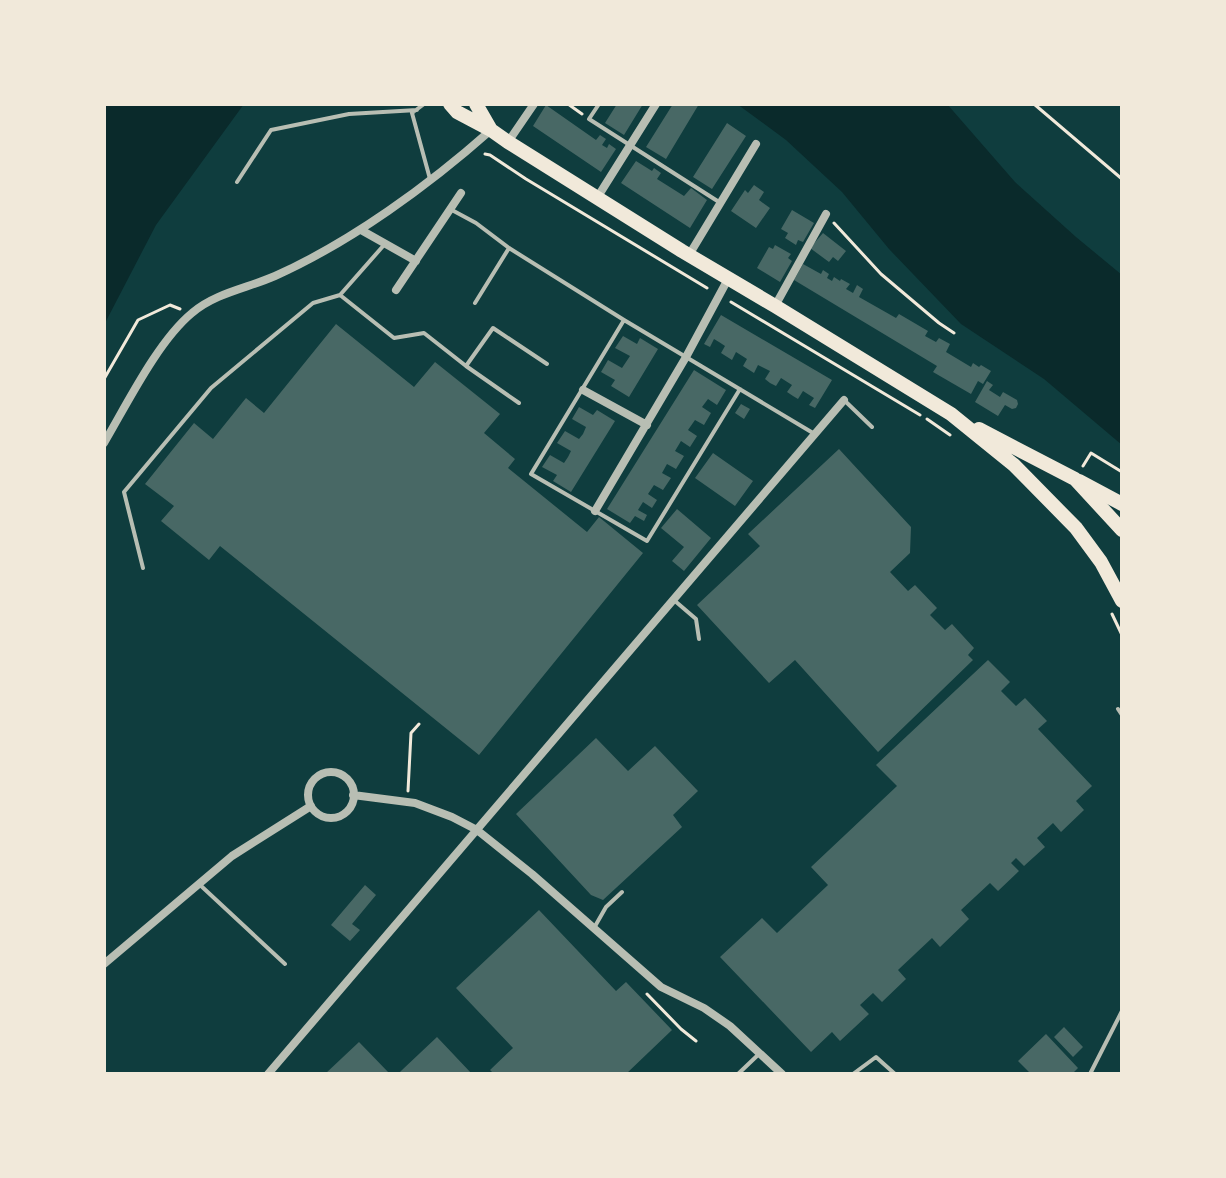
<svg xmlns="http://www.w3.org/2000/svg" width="1226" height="1178" font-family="Lato,sans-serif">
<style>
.water{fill:#0a2a2b}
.building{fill:#486865}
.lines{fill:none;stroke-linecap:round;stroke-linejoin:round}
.path{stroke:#f1e9da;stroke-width:3}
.service{stroke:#b8beb3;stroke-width:4}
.minor{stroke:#b8beb3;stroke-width:8}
.primary{stroke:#f1e9da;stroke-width:14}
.trunk{stroke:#f1e9da;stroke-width:14}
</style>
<rect width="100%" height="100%" fill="#0f3d3e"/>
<path class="water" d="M104,104H244L156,225L104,325Z
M737,104H947L1015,182L1076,237L1122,275V445L1044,379L961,324L889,249L842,192L786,140Z"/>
<path class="building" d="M617,104H643L624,135L605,123Z
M673,104H699L666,159L646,147Z
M546,105L596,140L600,135L606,139L602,145L607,148L609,144L616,149L601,172L533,126Z
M727,123L746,136L712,189L693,177Z
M636,161L652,171L654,168L661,173L657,179L684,196L691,188L707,200L690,228L621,183Z
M754,185L764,192L759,200L770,208L756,228L731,211L745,190L748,193Z
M792,210L814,223L803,242L798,240L796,245L785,238L788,233L781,229Z
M823,233L846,251L838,261L833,257L829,262L810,248Z
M775,245L791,254L788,258L792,261L780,282L757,268L769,247L773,249Z
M803,264L821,274L823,270L829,274L827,278L832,281L834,277L840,281L841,279L850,284L846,289L853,293L857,285L863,289L859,297L896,318L899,314L928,331L925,336L936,342L939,338L950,344L946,352L971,367L973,363L979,367L981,365L991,371L983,384L978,381L971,394L933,372L937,366L794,280Z
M721,315L832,380L815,408L809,405L814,398L803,391L798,399L793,396L787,392L792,385L781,378L776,386L770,383L765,379L770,371L758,365L754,373L743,366L747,359L736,352L732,360L721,353L725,346L719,342L714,339L710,347L704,344Z
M336,324L414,387L435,362L500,414L484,433L515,459L508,468L587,532L599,517L643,553L479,755L220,546L209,560L161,521L174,506L145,484L194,423L213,439L246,398L264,413Z
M623,336L637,344L640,338L658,349L629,397L611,386L615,380L601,372L608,360L622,368L630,356L615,348Z
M694,370L726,390L717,405L708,399L702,407L711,413L704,425L695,420L688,430L697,436L690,447L681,441L675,451L684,456L676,469L667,464L662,473L671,478L663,490L654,485L648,494L657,500L652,508L643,502L638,510L647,515L644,521L635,516L630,523L607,509Z
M987,381L993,385L989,390L1000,397L1003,392L1017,400L1018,404L1016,408L1012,409L1005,405L998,416L975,402Z
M741,404L750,409L744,419L735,413Z
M579,407L593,415L597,410L615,421L571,492L553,481L557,475L542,467L550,455L564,463L568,457L571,451L557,443L565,431L579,439L583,434L586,427L572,419Z
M839,449L911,527L910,553L890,572L908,591L915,585L937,608L930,615L945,630L952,624L974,648L968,655L973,660L878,752L795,660L769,683L697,605L760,546L748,534Z
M713,453L753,481L735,506L695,478Z
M677,509L711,538L684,571L672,561L684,547L661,528Z
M988,660L1010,682L1001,691L1016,706L1025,698L1047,721L1038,729L1092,786L1076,801L1084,810L1061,832L1053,823L1037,838L1045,847L1024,866L1016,858L1011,863L1019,871L998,891L990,883L961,910L969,919L940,947L932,938L898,970L906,979L882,1002L873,993L860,1005L869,1014L840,1041L832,1032L811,1052L720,957L762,918L777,933L828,885L811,867L897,786L876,765Z
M596,738L628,771L655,746L698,791L673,815L682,827L603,900L591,895L516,814Z
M365,885L376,895L352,924L360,930L350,941L331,925Z
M539,910L616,991L626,982L672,1030L626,1074H494L490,1070L513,1048L456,988Z
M1064,1027L1083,1047L1073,1057L1054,1037Z
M1046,1034L1078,1068L1072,1074H1031L1018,1061Z
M437,1037L472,1074H398L402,1070Z
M359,1042L390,1074H325Z"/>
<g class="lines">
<path class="path" d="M568,104L582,114
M1034,104L1122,179
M485,154L490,155L526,179L707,288
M834,223L881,274L939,323L954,333
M731,302L920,415
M104,379L138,320L170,305L180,309
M927,419L950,435
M1083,466L1091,453L1122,472
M1112,614L1122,635
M408,791L411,733L419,724
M647,994L681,1029L696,1041"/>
<path class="service" d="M424,104L412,113L430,179
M599,104L589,119L719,202
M237,182L271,130L349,114L417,110
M450,209L476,223L509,248L624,320L813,433
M340,295L394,338L424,333L466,366L493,328L547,364
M475,303L509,248
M624,320L531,474L647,541L740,389
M466,366L519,403
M845,401L872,427
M143,568L124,492L211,388L313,303L340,295L384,245
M675,601L696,619L699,639
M1118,709L1122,715
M199,884L285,964
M594,928L606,907L622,892
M738,1074L759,1054
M853,1074L876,1057L895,1074
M1090,1074L1122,1011"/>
<path class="minor" d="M508,142L534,104
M597,198L656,104
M361,230L416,261
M689,255L756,144
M396,290L461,193
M775,306L826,214
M583,390L647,425
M104,443C127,404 158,341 192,313C215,293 248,288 275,276C351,242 429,185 491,130
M595,511L686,357L728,279
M308 795a23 23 0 1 1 46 0a23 23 0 1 1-46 0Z
M353,795L415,803L452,817L477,830L532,874L661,987L704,1008L730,1026L782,1074
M104,964L232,856L311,806
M268,1074L844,400"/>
<path class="primary" d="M1079,481L1122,504"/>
<path class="trunk" d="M450,104L457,112L491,130L508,142L682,251L775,306L951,414L1014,465L1076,528L1101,562L1122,601
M476,104L491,130
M979,429L1075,479L1122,530"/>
</g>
<rect width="1226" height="1178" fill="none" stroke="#f1e9da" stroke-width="212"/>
</svg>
